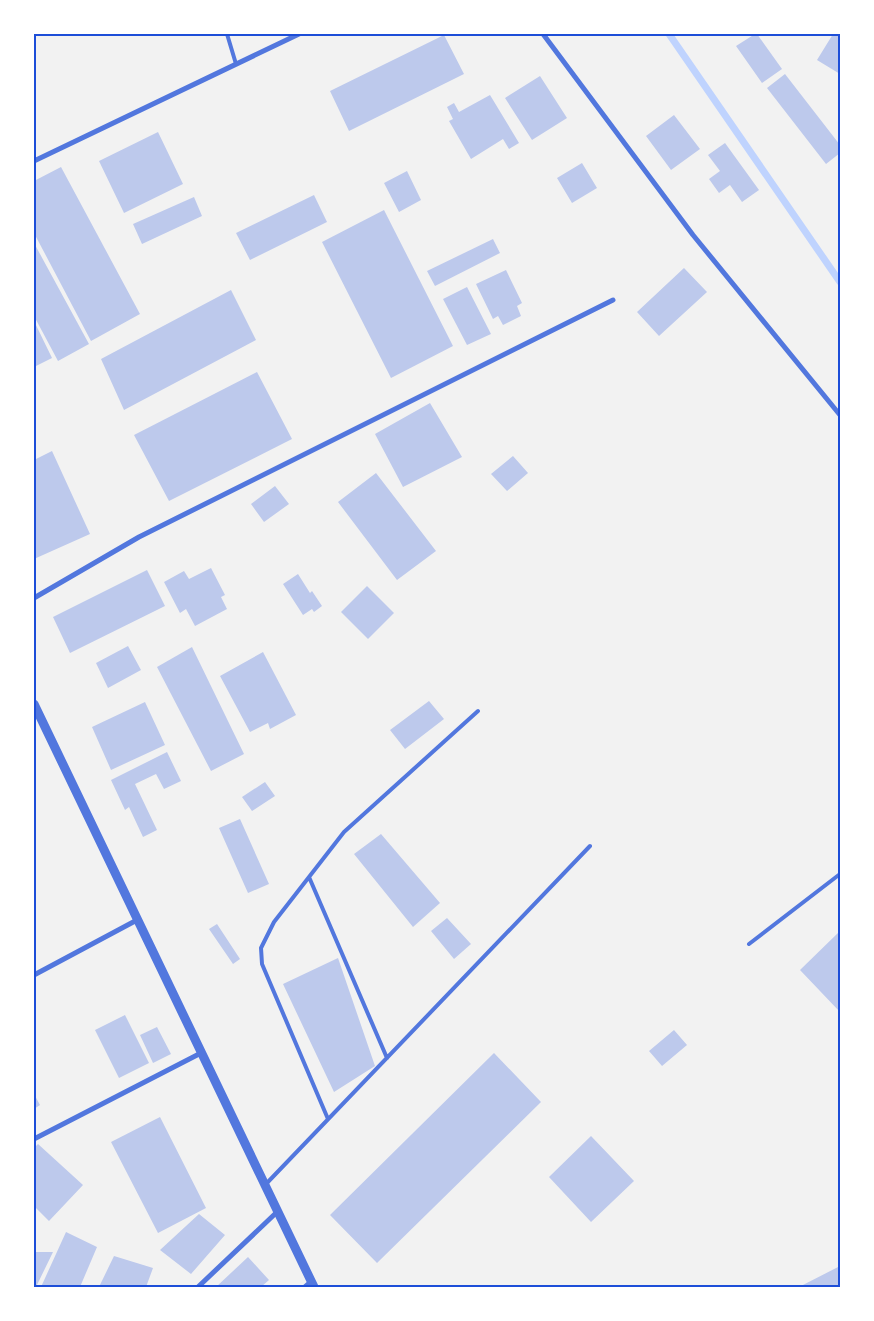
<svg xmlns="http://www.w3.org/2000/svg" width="874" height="1321" font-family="'Public Sans',sans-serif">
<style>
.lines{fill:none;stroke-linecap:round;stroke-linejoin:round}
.stream{stroke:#bfd3fe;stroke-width:7}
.building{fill:#bdc9ec}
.service{stroke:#5277de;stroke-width:4}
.minor{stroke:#5277de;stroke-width:5}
.tertiary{stroke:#5277de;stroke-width:9}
.neatline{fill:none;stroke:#1d4ed8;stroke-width:2}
</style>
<rect width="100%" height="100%" fill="#f2f2f2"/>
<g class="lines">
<path class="stream" d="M669,34L840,282"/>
</g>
<path class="building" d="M755,34H757L782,69L762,83L736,46Z
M833,34L840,37V74L817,60Z
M444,35L464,74L349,131L330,91Z
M785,74L840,145V153L826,164L767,88Z
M540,76L567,118L532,140L505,98Z
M490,95L519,143L509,149L503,139L471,159L449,121L453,119L447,107L454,103L459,112Z
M674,115L700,149L671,170L646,136Z
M158,132L183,184L124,213L99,161Z
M725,143L759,190L742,202L730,185L719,193L709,179L720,171L708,155Z
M582,163L597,188L572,203L557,178Z
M61,167L140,314L91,341L34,233V181Z
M407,171L421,200L399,212L384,183Z
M314,195L327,222L250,260L236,233Z
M194,197L202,216L142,244L133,224Z
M384,210L453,346L391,378L322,242Z
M493,239L500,253L435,286L427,271Z
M34,243L89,344L58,361L34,316Z
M684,268L707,292L659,336L637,312Z
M506,270L522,303L517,306L521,316L503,325L498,316L493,319L476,284Z
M467,287L491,334L467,345L443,299Z
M231,290L256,340L124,410L101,359Z
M34,321L52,358L34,367Z
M257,372L292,439L169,501L134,435Z
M430,403L462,457L403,487L375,434Z
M52,451L90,534L34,559V460Z
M513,456L528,473L507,491L491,474Z
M376,473L436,551L397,580L338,502Z
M275,486L289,504L264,522L251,504Z
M211,568L225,595L221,597L227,609L195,626L186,609L180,613L164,582L184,571L189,579Z
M147,570L165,606L70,653L53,617Z
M298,574L310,593L312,591L322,606L314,612L312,609L303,615L283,584Z
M367,586L394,613L368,639L341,612Z
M128,646L141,670L108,688L96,663Z
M192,647L244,754L211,771L157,667Z
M263,652L296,715L270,729L268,723L250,732L220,676Z
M429,701L444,719L405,749L390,730Z
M145,702L165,745L111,770L92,727Z
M167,752L181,781L164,789L156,774L135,784L157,830L143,837L129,807L125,810L111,780Z
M265,782L275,796L252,811L242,797Z
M240,819L269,884L248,893L219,828Z
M381,834L440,903L413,927L354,854Z
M447,918L471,944L454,959L431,931Z
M217,924L240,959L233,964L209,929Z
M840,931V1012L800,970Z
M338,958L375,1066L334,1092L283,984Z
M125,1015L149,1063L119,1078L95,1030Z
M157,1027L171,1054L153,1063L140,1035Z
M674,1030L687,1045L662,1066L649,1051Z
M494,1053L541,1102L377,1263L330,1215Z
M34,1094L40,1105L34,1109Z
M160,1117L206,1208L158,1233L111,1142Z
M591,1136L634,1181L591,1222L549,1177Z
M38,1144L83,1185L49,1221L34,1206V1148Z
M199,1214L225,1235L191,1274L160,1250Z
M66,1232L97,1247L80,1287H41Z
M34,1252H53L36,1287H34Z
M114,1256L153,1268L146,1287H99Z
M248,1257L269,1280L261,1287H216Z
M840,1266V1287H799Z"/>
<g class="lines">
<path class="service" d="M227,34L236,64
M309,877L387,1058
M749,944L840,874
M328,1119L262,964L261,948L274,922L344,832L478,711
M266,1184L590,846
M304,1287L311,1281"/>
<path class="minor" d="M543,34L693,235L840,415
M34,161L299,34
M34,598L139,537L613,300
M34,975L137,920
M34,1139L201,1053
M198,1287L277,1212"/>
<path class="tertiary" d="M34,704L314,1287"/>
</g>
<rect width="874" height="1321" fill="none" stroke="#ffffff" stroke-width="70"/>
<rect x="35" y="35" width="804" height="1251" class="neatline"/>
</svg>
